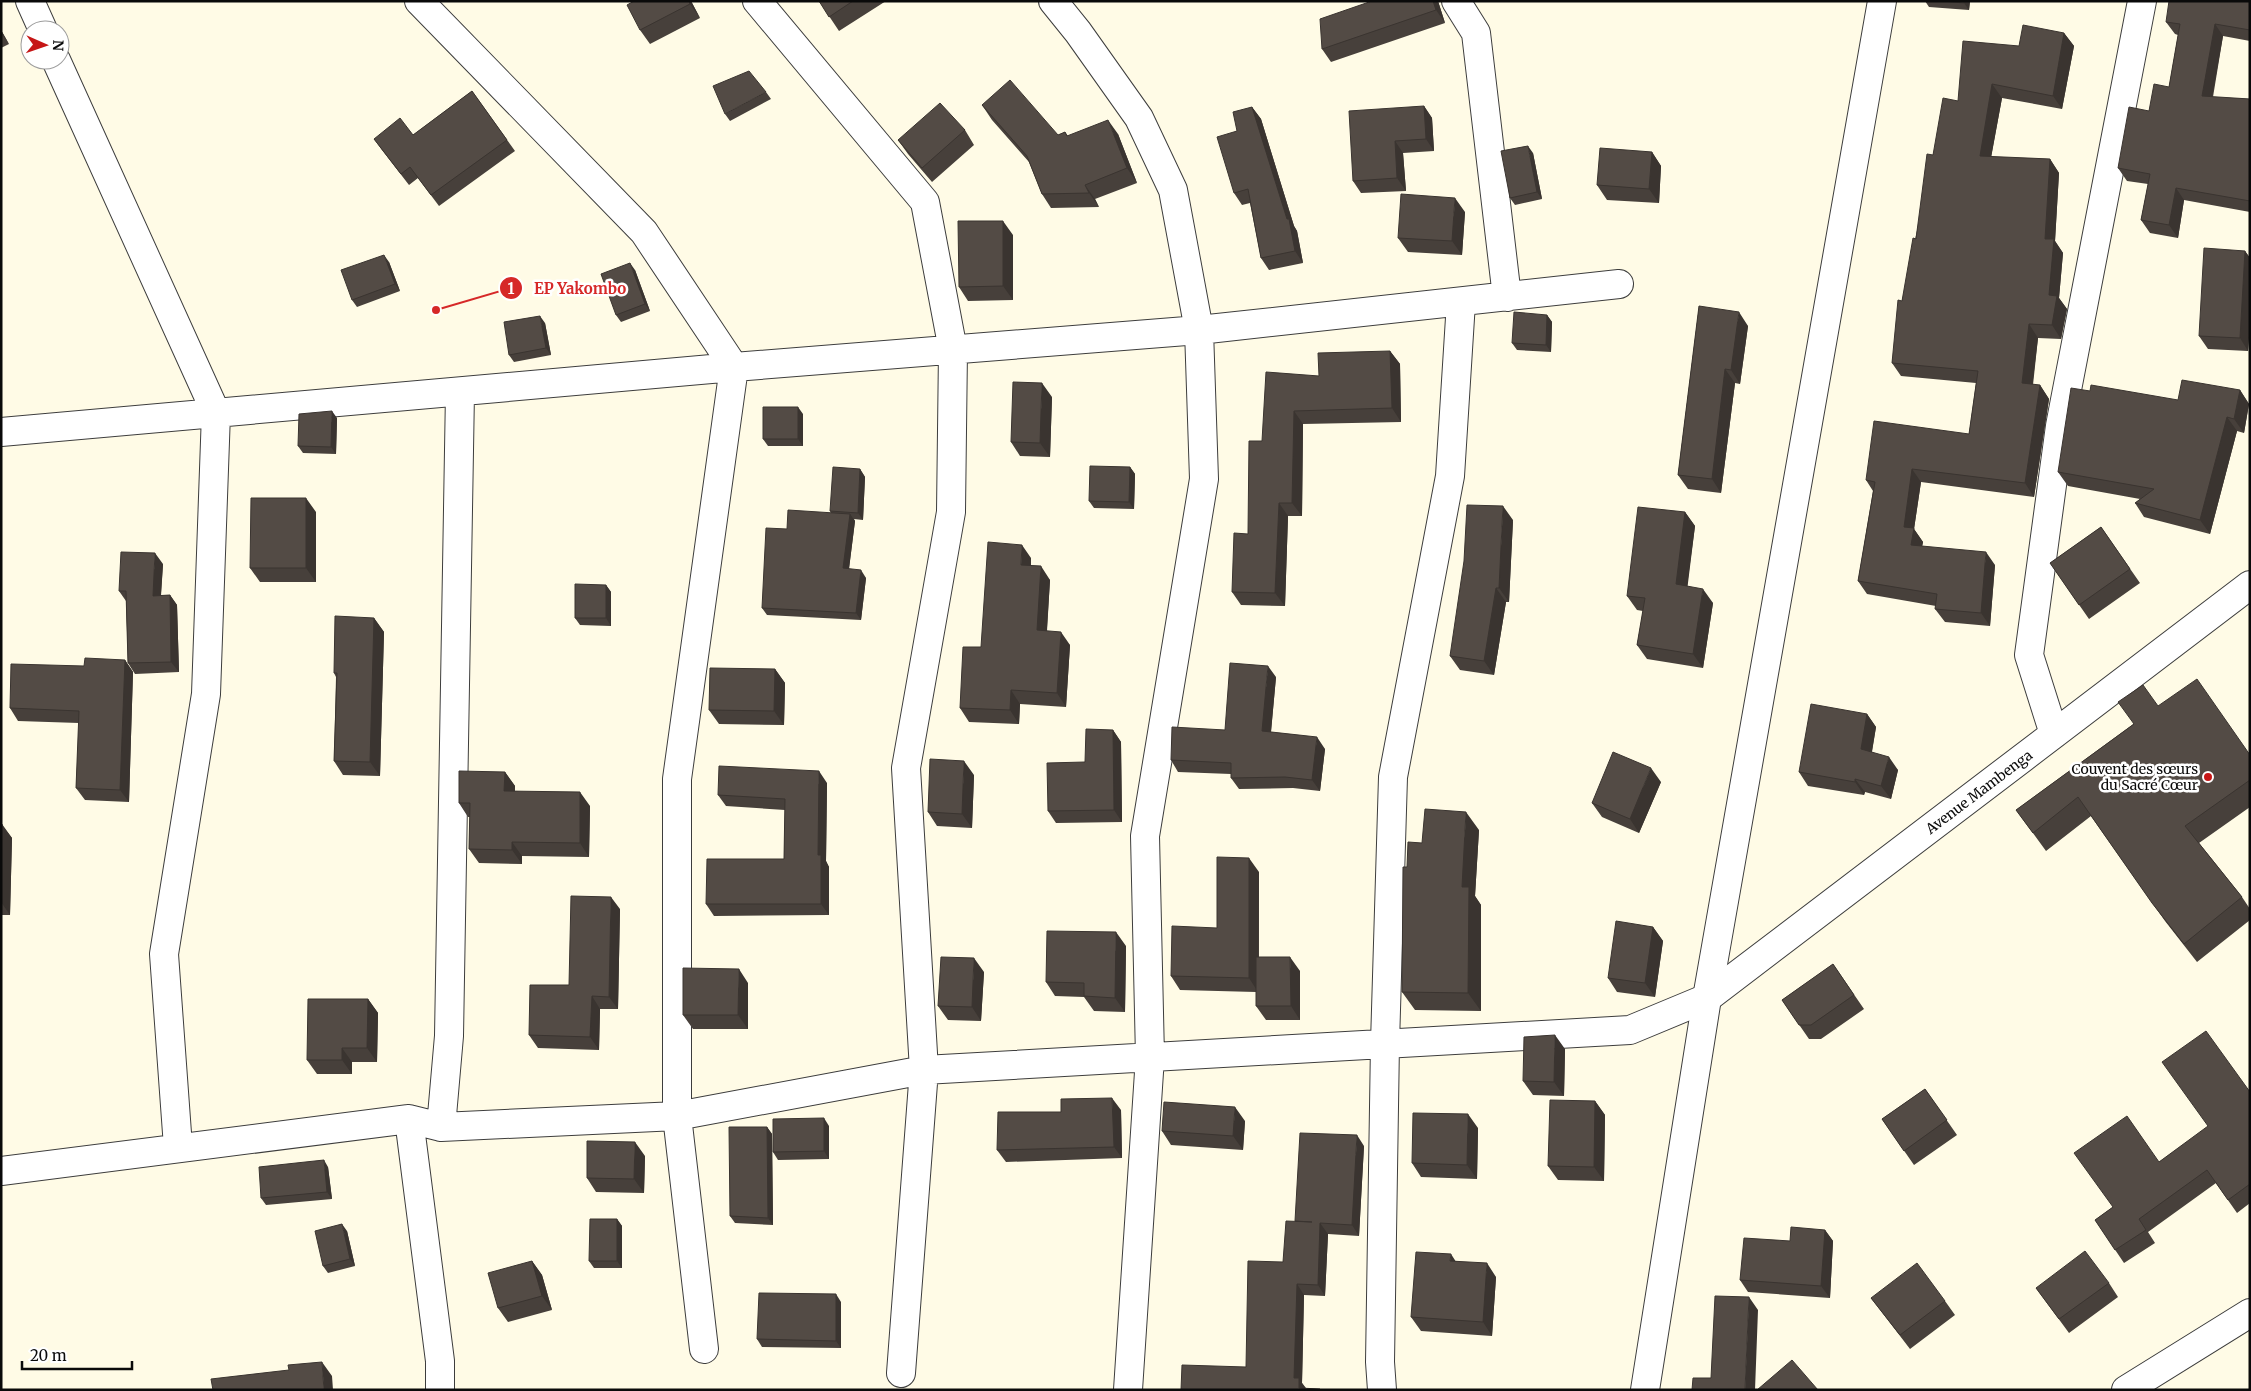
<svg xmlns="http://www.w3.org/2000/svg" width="2251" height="1391" font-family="Merriweather,serif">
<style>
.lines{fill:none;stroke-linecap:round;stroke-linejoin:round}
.minor-casing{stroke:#3d3d3d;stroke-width:30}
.tertiary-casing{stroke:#3d3d3d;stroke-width:30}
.minor{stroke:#fff;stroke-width:28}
.tertiary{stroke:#fff;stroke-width:28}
.wall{fill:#47403b}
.shaded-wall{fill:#3a3430}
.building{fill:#534b45;stroke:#3a3430}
.poi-dot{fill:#c61616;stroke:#fff;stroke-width:2}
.labels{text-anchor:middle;stroke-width:5;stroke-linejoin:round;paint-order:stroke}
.poi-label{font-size:14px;fill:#0a0a0a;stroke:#fff;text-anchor:end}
.street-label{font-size:14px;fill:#0a0a0a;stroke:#fff}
.leader{fill:none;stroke:#d62828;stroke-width:2}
.callout-dot{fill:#d62828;stroke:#fff;stroke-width:2}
.mark-label{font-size:15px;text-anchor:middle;font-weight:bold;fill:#fff}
.callout-label{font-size:15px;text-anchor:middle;font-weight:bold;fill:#d62828;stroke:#fff;stroke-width:5;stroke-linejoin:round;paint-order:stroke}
</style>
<rect width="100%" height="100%" fill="#fffbe6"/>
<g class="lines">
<defs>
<path id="minor" d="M30,1L43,30
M419,1L644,232L734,367L677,779V1116L704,1349
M757,1L925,202L953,350L951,512L906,768L924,1070L901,1373
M1053,1L1078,32L1139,118L1173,190L1199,330L1204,479L1145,836L1150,1057L1128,1390
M1456,1L1476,33L1507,297
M56,60L216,413L206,694L164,954L178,1147
M460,392L449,1036L441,1127L677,1116L924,1070L1630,1030L1707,998L2250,585
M1,432L734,367L1199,330L1619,284
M2054,734L2029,655L2060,426L2142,1
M409,1119L440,1361V1390
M1,1171L409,1119L441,1127
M1382,1390L1380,1362L1385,1043L1393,777L1450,476L1461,302
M2126,1390L2250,1313"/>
<path id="tertiary" d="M1645,1390L1707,998L1882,1"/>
</defs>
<use href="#minor" class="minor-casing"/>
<use href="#tertiary" class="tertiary-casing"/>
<use href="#minor" class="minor"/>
<use href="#tertiary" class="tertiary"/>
</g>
<path class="wall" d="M634,1H691L700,18L650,44L640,30Z
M819,1H886L839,31Z
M1438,1L1445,23L1331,62L1322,49Z
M1925,1H1970L1969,10L1929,7Z
M2250,1V41L2223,36L2213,97L2250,99V212L2184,200L2178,238L2150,233L2141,220L2148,184L2127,181L2118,168L2149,111L2169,87L2178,35L2175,34L2166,22Z
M1,30L9,44L1,48Z
M2064,33L2074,46L2062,109L2002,98L1991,157L2050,159L2059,173L2055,241L2063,253L2059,298L2067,309L2061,339L2038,338L2033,385H2040L2049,399L2034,497L1921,482L1914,529L1923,542L1922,546L1995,565L1990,626L1945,622L1935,609L1936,606L1867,594L1858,581L1873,491L1866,480L1969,434L1976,383L1901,376L1892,363L1902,301L1933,155L1958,101L2019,46Z
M472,91L515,151L439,206L418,178L409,185L382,150L374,139L413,135Z
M766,92L771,99L730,121L725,114Z
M982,105L1058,135L1065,132L1068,136L1118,134L1137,183L1095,199L1099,207L1051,208L1042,194L1029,162L992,120Z
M1424,106L1432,118L1434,151L1403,153L1406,191L1361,193L1353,181Z
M1252,107L1261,119L1294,226L1297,231L1303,263L1269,270L1261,258L1250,203L1242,205L1234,193L1237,131Z
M965,130L974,145L932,182L908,154L898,140Z
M1652,152L1661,166L1659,203L1607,200L1597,185Z
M1533,153L1542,199L1515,205L1510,198Z
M1465,212L1462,255L1408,252L1398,238Z
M1013,235V300L968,301L959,287Z
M2245,251L2250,258V324L2248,351L2208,349L2199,336Z
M389,262L400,291L357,307L352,300Z
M635,270L650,311L621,322L616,315Z
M1699,306L1748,326L1740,384L1735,383L1721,493L1688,489L1678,475Z
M1547,315L1552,322L1551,352L1517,350L1512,343Z
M545,323L551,355L514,362L509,355Z
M1390,351L1400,364L1401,422L1303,424L1302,516H1288L1285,606L1241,605L1232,592L1248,534L1262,441L1319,376Z
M2240,390L2249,404L2244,433L2237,431L2210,534L2144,517L2135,503L2140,499L2068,486L2058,472L2178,400Z
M1052,397L1050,457L1020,456L1011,442Z
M803,414V446H768L763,439Z
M337,418L336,454L303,453L298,446Z
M1130,467L1135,474L1134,509L1094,508L1089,501Z
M860,469L865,477L863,520L854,519L855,521L849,569L866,578L861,620L767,615L762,608L787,529L831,513L830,511Z
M316,512V582H260L250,568Z
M1685,512L1695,526L1687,586L1713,603L1703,668L1647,659L1637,645L1643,611L1637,610L1627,596Z
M1513,520L1509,602H1506L1494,675L1460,670L1450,656Z
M2101,527L2140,583L2089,619L2050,563Z
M1031,558V566L1050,580L1047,631L1070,645L1066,707L1020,704L1019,724L969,722L960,708L981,647Z
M163,564L161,596L170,595L177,605L179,672L135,674L128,663L126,601L119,591Z
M606,585L611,592V626L580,625L575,618Z
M374,618L384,632L380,776L343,775L334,761L336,677L334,673Z
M125,660L133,672L129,802L85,800L76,788L79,723L18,721L10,708L84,666Z
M775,669L785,683L784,725L719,724L709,710Z
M1276,677L1271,732L1325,749L1320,791L1293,788L1239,789L1231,778V774L1178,772L1171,760L1225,730Z
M2158,706L2250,755V807L2199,843L2242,897L2250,909V920L2197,962L2165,921L2091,816L2046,851L2016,810Z
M1867,714L1876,727L1872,752L1898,770L1891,799L1865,792L1864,795L1808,786L1799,772Z
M1113,730L1121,742L1122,822L1056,823L1048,811L1085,762Z
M505,772L515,786V791L590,806L589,857L522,856V864L479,863L469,849L470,817H468L459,803Z
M974,775L972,828L937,826L928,812Z
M1661,782L1639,833L1602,817L1592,803Z
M827,783L826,861L829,867V915L714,916L706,904L784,859L785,810L726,806L718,795Z
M1,824L12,838L10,915H1Z
M1479,830L1475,896L1481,905V1011L1415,1010L1402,992L1407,867Z
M1259,872V957L1300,971V1020H1266L1256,1006V992L1180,990L1171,976L1217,928Z
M620,909L618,1009H600L599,1050L538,1048L529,1035L569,985Z
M1653,927L1663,941L1655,997L1617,992L1608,978Z
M1126,946L1125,1012L1094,1011L1084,997L1055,996L1046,982Z
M1833,964L1864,1009L1821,1039H1809L1782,1000Z
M984,972L981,1021L948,1020L938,1006Z
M748,983V1029H693L683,1015Z
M368,999L378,1013L377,1062H352V1074H317L307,1060Z
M1565,1049L1564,1096L1533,1095L1523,1081Z
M1925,1089L1957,1135L1914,1165L1882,1119Z
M2250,1092V1203L2237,1213L2216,1183L2148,1232L2155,1243L2124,1263L2095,1220L2113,1207L2159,1162L2208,1127Z
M1595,1101L1605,1115L1604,1181L1558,1180L1548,1166Z
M1121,1110L1122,1158L1006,1162L997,1150L1061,1112Z
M1245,1121L1243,1150L1171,1145L1162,1131Z
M829,1126V1159L778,1160L773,1152Z
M767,1127L772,1134L773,1225L735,1223L730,1216Z
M1478,1128L1477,1179L1421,1177L1412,1163Z
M1364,1146L1359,1236L1328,1234L1325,1296L1304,1295L1302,1383L1306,1388L1181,1390L1246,1367L1283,1262L1295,1222Z
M645,1156L644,1193L596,1192L587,1178Z
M328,1167L332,1199L266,1205L261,1198Z
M617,1219L622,1226V1268H594L589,1261Z
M1825,1230L1833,1241L1830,1298L1748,1292L1740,1280Z
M347,1231L355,1266L328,1273L323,1266Z
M532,1261L542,1275L552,1310L508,1322L498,1308Z
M1456,1261L1496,1277L1492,1336L1421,1331L1411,1317Z
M2109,1283L2118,1297L2069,1333L2036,1288Z
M1871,1298L1945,1301L1955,1315L1910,1349Z
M841,1302V1348L762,1347L757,1339Z"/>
<path class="shaded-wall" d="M689,1H691L700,18L690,4Z
M1433,1H1438L1445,23L1436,10Z
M1964,1H1970L1969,10L1964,3Z
M2215,24L2223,36L2210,109L2202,96Z
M1,30L9,44L4,37L1,33Z
M2064,33L2074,46L2062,109L2053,96Z
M1992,84L2002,98L1989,169L1980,156Z
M1424,106L1432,118L1434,151L1426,139Z
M1252,107L1261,119L1294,226L1297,231L1303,263L1295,251L1287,219Z
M1108,120L1118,134L1137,183L1127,168Z
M1395,141L1403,153L1406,191L1397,178Z
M1528,146L1533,153L1542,199L1537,192Z
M1652,152L1661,166L1659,203L1649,189Z
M2050,159L2059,173L2055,241L2063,253L2059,298L2067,309L2061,339L2052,325L2049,295L2045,239Z
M1085,185L1095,199L1099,207L1089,193Z
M2176,188L2184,200L2178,238L2169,225Z
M1455,198L1465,212L1462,255L1452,241Z
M1003,221L1013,235V300L1003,286Z
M2245,251L2250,258V324L2248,351L2240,338Z
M384,255L389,262L400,291L395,284Z
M630,263L635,270L650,311L645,304Z
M1739,312L1748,326L1740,384L1731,370Z
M1547,315L1552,322L1551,352L1546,345Z
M540,316L545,323L551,355L546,348Z
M2029,324L2038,338L2031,396L2022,383Z
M1390,351L1400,364L1401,422L1392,408Z
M1725,369L1735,383L1721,493L1712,479Z
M1042,383L1052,397L1050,457L1040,443Z
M2040,385L2049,399L2034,497L2025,483Z
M2240,390L2249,404L2244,433L2234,419Z
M798,407L803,414V446L798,439Z
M332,411L337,418L336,454L331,447Z
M1294,411L1303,424L1302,516L1292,503Z
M2227,417L2237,431L2210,534L2200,520Z
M1130,467L1135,474L1134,509L1129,502Z
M860,469L865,477L863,520L858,513Z
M1912,469L1921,482L1914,529L1923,542L1920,558L1911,545L1904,527Z
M306,498L316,512V582L306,568Z
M1279,503L1288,516L1285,606L1275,593Z
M1503,506L1513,520L1509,602L1499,588Z
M1685,512L1695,526L1686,599L1676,584Z
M850,514L855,521L848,576L843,568Z
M1022,545L1031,558L1030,578L1021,565Z
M1986,552L1995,565L1990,626L1981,613Z
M155,553L163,564L160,607L153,596Z
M1041,566L1050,580L1046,643L1037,630Z
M861,570L866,578L861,620L856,613Z
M606,585L611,592V626L606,618Z
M1496,588L1506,602L1494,675L1484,661Z
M1703,589L1713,603L1703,668L1693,654Z
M170,595L177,605L179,672L171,662Z
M374,618L384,632L380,776L370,762Z
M1061,632L1070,645L1066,707L1057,693Z
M125,660L133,672L129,802L120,790Z
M1268,666L1276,677L1270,742L1262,731Z
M775,669L785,683L784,725L774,711Z
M1011,690L1020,704L1019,724L1010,710Z
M1867,714L1876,727L1870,762L1861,749Z
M1113,730L1121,742L1122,822L1114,810Z
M1317,737L1325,749L1320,791L1312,780Z
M1889,757L1898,770L1891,799L1881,786Z
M964,761L974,775L972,828L962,814Z
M1651,768L1661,782L1639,833L1630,819Z
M819,771L827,783L826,861L829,867V915L821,904L818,855Z
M505,772L515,786L514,805L504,791Z
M1855,779L1865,792L1864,795L1855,782Z
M580,792L590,806L589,857L580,843Z
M1466,812L1479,830L1475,896L1481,905V1011L1468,993L1462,887Z
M2,824L12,838L10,915L1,902Z
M512,842L522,856V864L512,850Z
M1249,858L1259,872L1258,992L1249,978Z
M611,897L620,909L618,1009L609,997Z
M1653,927L1663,941L1655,997L1645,983Z
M1116,932L1126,946L1125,1012L1115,998Z
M1290,957L1300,971V1020L1291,1006Z
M974,958L984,972L981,1021L972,1007Z
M739,969L748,983V1029L738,1015Z
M592,996L600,1009L599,1050L590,1037Z
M368,999L378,1013L377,1062L367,1048Z
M1555,1035L1565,1049L1564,1096L1554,1082Z
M342,1048L352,1062V1074L342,1060Z
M1112,1098L1121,1110L1122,1158L1114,1147Z
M1595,1101L1605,1115L1604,1181L1594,1167Z
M1235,1107L1245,1121L1243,1150L1233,1136Z
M1468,1114L1478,1128L1477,1179L1467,1165Z
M824,1118L829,1126V1159L824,1151Z
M767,1127L772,1134L773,1225L768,1218Z
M1357,1135L1364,1146L1359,1236L1352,1225Z
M635,1142L645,1156L644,1193L634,1179Z
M324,1160L328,1167L332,1199L327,1192Z
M617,1219L622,1226V1268L617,1261Z
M1320,1223L1328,1234L1325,1296L1318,1285Z
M342,1224L347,1231L355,1266L350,1259Z
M1825,1230L1833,1241L1830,1298L1821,1286Z
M1451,1254L1460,1268L1450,1261Z
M532,1261L542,1275L552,1310L542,1296Z
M1487,1263L1496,1277L1492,1336L1483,1322Z
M1297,1284L1304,1295L1302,1383L1306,1389L1300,1390L1294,1378Z
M836,1294L841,1302V1348L836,1341Z
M1749,1297L1758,1310L1755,1390H1745Z
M322,1362L332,1376L333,1390H324Z"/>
<path class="building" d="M634,1H689L690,4L640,30L627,5Z
M819,1H853L829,17Z
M1372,1H1433L1436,10L1322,49L1320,19Z
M1942,1H1964V3Z
M2169,1H2250V30L2215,24L2202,96L2250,99V201L2176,188L2169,225L2141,220L2150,174L2118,168L2129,107L2149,111L2154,84L2169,87L2180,24L2166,22Z
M2023,25L2064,33L2053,96L1992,84L1980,156L2050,159L2045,239H2054L2049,295L2057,296L2052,325L2029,324L2022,383L2040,385L2025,483L1912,469L1904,527L1914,528L1911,545L1986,552L1981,613L1935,609L1937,594L1858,581L1875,482L1866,480L1874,421L1969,434L1978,371L1892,363L1898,300L1902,301L1913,238L1916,239L1927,154L1933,155L1943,98L1958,101L1963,41L2019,46Z
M749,71L766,92L725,114L713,86Z
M1010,80L1058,135L1065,132L1067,136L1108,120L1127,168L1085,185L1089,193L1042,194L1027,156L982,105Z
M472,91L507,140L431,195L410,167L401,174L374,139L400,118L413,135Z
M940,103L965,130L922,168L898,140Z
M1424,106L1426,139L1395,141L1397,178L1353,181L1349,111Z
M1252,107L1287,219H1289L1295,251L1261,258L1248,189L1234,193L1217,137L1237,131L1233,112Z
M1528,146L1537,192L1510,198L1501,151Z
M1600,148L1652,152L1649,189L1597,185Z
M1401,194L1455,198L1452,241L1398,238Z
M958,221H1003V286L959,287Z
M2204,248L2245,251L2240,338L2199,336Z
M384,255L395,284L352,300L341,270Z
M630,263L645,304L616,315L601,274Z
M1699,306L1739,312L1731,370L1725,369L1712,479L1678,475Z
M1514,312L1547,315L1546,345L1512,343Z
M540,316L546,348L509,355L504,322Z
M1390,351L1392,408L1294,411L1292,503H1279L1275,593L1232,592L1234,533L1248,534L1249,441H1262L1266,372L1319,376L1318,353Z
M2182,380L2240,390L2234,419L2227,417L2200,520L2135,503L2154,489L2058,472L2071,388L2090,391L2091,385L2178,400Z
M1013,382L1042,383L1040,443L1011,442Z
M763,407H798V439H763Z
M332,411L331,447L298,446L299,414Z
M1090,466L1130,467L1129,502L1089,501Z
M833,467L860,469L858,513L830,511Z
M251,498H306V568H250Z
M1467,505L1503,506L1499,588H1496L1484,661L1450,656L1464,561Z
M1638,507L1685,512L1676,584L1703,589L1693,654L1637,645L1645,598L1627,596Z
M788,510L850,514L843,568L861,570L856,613L762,608L766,528L787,529Z
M2101,527L2130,569L2079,605L2050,563Z
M988,542L1022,545L1021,565L1041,566L1037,630L1061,632L1057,693L1011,690L1010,710L960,708L963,647H981Z
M121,552L155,553L153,596L170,595L171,662L128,663L126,591H119Z
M575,584L606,585V618H575Z
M335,616L374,618L370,762L334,761L337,673H334Z
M85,658L125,660L120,790L76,788L79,711L10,708L11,664L84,666Z
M1230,663L1268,666L1262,731L1317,737L1312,780L1285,777L1231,778V763L1171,760L1172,727L1225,730Z
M710,668L775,669L774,711L709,710Z
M2197,679L2250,755V780L2185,826L2242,897L2184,944L2152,903L2078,797L2033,833L2016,810L2134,724L2118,702L2143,685L2158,706Z
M1811,704L1867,714L1861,749L1889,757L1881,786L1855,779V782L1799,772Z
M1086,729L1113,730L1114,810L1048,811L1047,763L1085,762Z
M1613,752L1651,768L1630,819L1592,803Z
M930,759L964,761L962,814L928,812Z
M719,766L819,771L818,855H821V904H706L707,859H784L785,799L718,795Z
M459,771L505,772L504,791L580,792V843L512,842V850L469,849L470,803H459Z
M1425,809L1466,812L1462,887H1469L1468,993L1402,992L1403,867H1407L1408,842L1422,843Z
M1,824H2L1,864Z
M1217,857L1249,858V978L1171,976L1172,926L1217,928Z
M571,896L611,897L609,997L592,996L590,1037L529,1035L530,985H569Z
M1616,921L1653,927L1645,983L1608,978Z
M1047,931L1116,932L1115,998L1084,996V983L1046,982Z
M941,957L974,958L972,1007L938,1006Z
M1256,957H1290L1291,1006H1256Z
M1833,964L1854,995L1811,1025H1799L1782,1000Z
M683,968L739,969L738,1015H683Z
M308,999H368L367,1048H342V1060H307Z
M2206,1031L2250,1092V1184L2228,1200L2207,1170L2139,1219L2146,1230L2115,1250L2095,1220L2113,1207L2074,1153L2127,1116L2159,1162L2208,1126L2162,1062Z
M1555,1035L1554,1082L1523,1081L1524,1037Z
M1925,1089L1947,1120L1904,1151L1882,1119Z
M1112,1098L1114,1147L997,1150L998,1112H1061V1099Z
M1550,1100L1595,1101L1594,1167L1548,1166Z
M1164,1102L1235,1107L1233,1136L1162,1131Z
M1413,1113L1468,1114L1467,1165L1412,1163Z
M824,1118V1151L773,1152V1119Z
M729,1127H767L768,1218L730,1216Z
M1300,1133L1357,1135L1352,1225L1320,1223L1318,1285L1297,1284L1294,1378H1299V1388L1320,1389V1390H1181L1182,1365L1246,1367L1248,1261L1283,1262L1286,1221L1312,1222L1295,1221Z
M587,1141L635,1142L634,1179L587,1178Z
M324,1160L327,1192L261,1198L259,1167Z
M590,1219H617V1261H589Z
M342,1224L350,1259L323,1266L315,1231Z
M1791,1227L1825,1230L1821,1286L1740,1280L1744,1238L1790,1241Z
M2085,1251L2109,1283L2059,1319L2036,1288Z
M1416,1252L1451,1254L1450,1261L1487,1263L1483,1322L1411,1317Z
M532,1261L542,1296L498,1308L488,1273Z
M1917,1263L1945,1301L1900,1335L1871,1298Z
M759,1293L836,1294V1341L757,1339Z
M1715,1296L1749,1297L1745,1390H1692L1693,1378H1711Z
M1792,1360L1818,1390H1757Z
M322,1362L324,1390H213L211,1379L289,1370L288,1365Z"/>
<circle class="poi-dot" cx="2208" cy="777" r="5"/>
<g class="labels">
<g class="poi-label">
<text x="2198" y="774">Couvent des sœurs<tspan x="2198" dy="16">du Sacré Cœur</tspan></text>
</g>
<g class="street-label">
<text transform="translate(1979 792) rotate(-37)" y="5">Avenue Mambenga</text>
</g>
</g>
<path class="leader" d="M436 310L511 288"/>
<g class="callout-dot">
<circle cx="436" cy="310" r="5"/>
<circle cx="511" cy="288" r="12"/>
</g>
<g class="mark-label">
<text x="511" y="294">1</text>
</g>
<g class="callout-label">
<text x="580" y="294">EP Yakombo</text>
</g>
<rect width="2251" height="1391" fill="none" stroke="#0a0a0a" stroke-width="5"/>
<g transform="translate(45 45) rotate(92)"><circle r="24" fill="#ffffff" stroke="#9d9d9d"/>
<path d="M0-4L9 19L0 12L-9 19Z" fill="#c61616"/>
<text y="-8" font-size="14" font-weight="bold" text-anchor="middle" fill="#0a0a0a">N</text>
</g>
<path d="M22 1361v8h110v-8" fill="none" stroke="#0a0a0a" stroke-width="2.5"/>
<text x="30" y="1361" font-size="15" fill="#0a0a0a" stroke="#ffffff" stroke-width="4" paint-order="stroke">20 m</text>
</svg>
